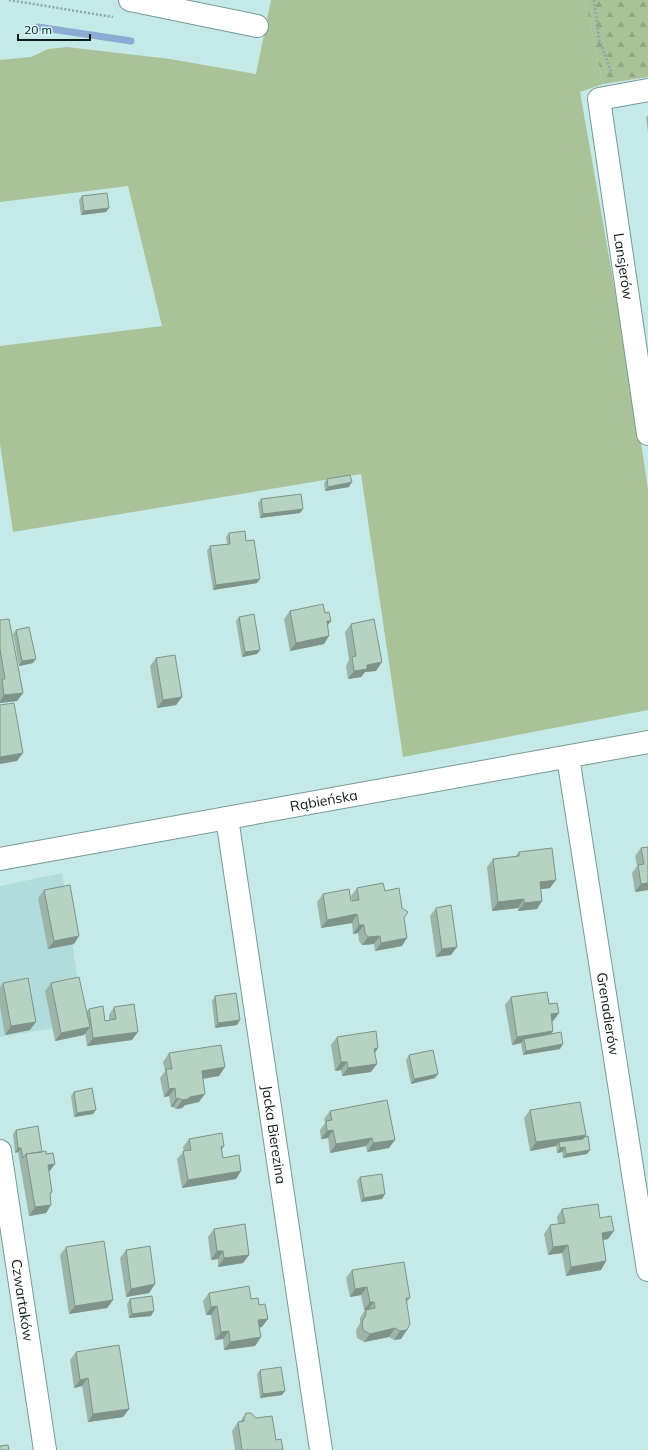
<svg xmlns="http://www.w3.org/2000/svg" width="648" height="1450" font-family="Mulish,sans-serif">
	<defs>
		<pattern id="forest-firs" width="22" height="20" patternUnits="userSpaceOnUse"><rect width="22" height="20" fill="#aac297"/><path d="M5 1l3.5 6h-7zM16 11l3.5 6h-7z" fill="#91a682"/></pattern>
	</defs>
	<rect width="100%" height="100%" fill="#c5e9e7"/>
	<!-- built -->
	<path fill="#b0dcdb" d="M62,873L84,1023L0,1037V886Z"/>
	<!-- grass -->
	<path fill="#aac297" d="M271,0H585L603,84L580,92L639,428L648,490V710L403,757L361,474L13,532L0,444V346L162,326L128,186L0,202V60L31,57L48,49L67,47L170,59L256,74Z"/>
	<!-- forest -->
	<path fill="url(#forest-firs)" d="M585,0H648V77L603,84Z"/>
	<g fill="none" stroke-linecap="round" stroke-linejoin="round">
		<!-- stream -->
		<path stroke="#8babd4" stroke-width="7" d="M38,27L131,41"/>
		<!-- minor casing -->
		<g stroke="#779998" stroke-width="24">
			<g id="minor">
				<path d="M130,0L257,26"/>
				<path id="s1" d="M648,90L599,99L648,434"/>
				<path id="s2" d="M568,757L648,1270"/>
				<path id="s3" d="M227,818L321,1450"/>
				<path id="s4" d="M0,859L648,742"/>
				<path id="s5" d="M0,1151L45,1450"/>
			</g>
		</g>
		<!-- path -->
		<path stroke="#8ba7a6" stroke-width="2.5" stroke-dasharray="2 2" stroke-linecap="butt" d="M9,0L113,17
			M594,0L599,39L612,74"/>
		<!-- minor -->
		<use href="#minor" stroke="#fff" stroke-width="22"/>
	</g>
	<!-- wall -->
	<path fill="#9cb5a8" d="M648,115V132L646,118Z
		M82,196L109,208L106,212L81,215L79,200Z
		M327,479L349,487L325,491L324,483Z
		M261,499L303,509L300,513L260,518L258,503Z
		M229,533L257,583L213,590L207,551L210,546L227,544L226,537Z
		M290,611L327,626L324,644L290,651L284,619Z
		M239,617L257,654L242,657L236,621Z
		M0,620L23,693L17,701L0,703Z
		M351,624L376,671L365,672L361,677L348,679L346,666L349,660L345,632Z
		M16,630L33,663L19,666L13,634Z
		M156,658L182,697L176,705L157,708L150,666Z
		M648,847V890L635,892L632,873L637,866L635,856L641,848Z
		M519,852L550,888L541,889L537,909L518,911V908L492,911L487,867L493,859L515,857Z
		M357,888L385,891L404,918L402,946L375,951L374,944L362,945L359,941L358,933L353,934L352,923L321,928L317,902L323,894L352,901L351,896Z
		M44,890L74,944L48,949L38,898Z
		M436,908L451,955L436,957L430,916Z
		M3,983L30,1030L5,1035L0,1006V987Z
		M51,983L86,1012L89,1009L105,1021L109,1020V1015L114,1007L132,1040L87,1046L85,1033L84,1035L55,1041L45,991Z
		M215,996L237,1025L215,1028L212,1001Z
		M511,997L549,1004L559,1013L553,1021H552L553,1031L551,1034L560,1049L523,1055L521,1043L512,1045L505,1005Z
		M337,1037L371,1072L342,1076L341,1070L335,1071L331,1045Z
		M169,1053L219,1076L203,1078L199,1102L185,1105L182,1108L176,1109L173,1107H171L169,1096L164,1097L160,1078L165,1071L163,1062Z
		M409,1055L435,1078L411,1084L406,1060Z
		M74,1092L93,1114L74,1117L71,1096Z
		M530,1110L586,1135L584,1137L590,1150L587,1154L563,1158L562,1152L557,1153L556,1146L530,1151L524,1118Z
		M330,1111L389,1148L367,1152L366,1146L330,1153L328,1138L321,1139L320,1130L325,1123L324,1119Z
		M16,1130L42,1152L49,1172L50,1195L46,1213L29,1216L18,1152L15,1153L13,1134Z
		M189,1139L224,1146L222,1150L223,1158L241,1171L236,1179L182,1188L177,1159L184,1151L183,1147Z
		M360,1177L385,1194L382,1199L361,1202L357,1181Z
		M562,1209L600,1218L608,1239L603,1240L606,1261L601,1270L566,1276L562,1253L548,1255L544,1234L550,1225L558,1224L557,1217Z
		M214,1229L249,1255L243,1263L218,1267V1259L211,1260L208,1237Z
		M66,1247L113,1300L107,1308L69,1314L60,1255Z
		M126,1250L155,1284L149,1293L126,1297L120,1258Z
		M352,1270L410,1298L407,1302L401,1339L394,1340L389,1337L364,1342L357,1338L356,1330L360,1323V1318L365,1310H364L361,1295L350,1297L346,1278Z
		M209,1293L251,1299L262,1327L259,1328L261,1337L255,1346L224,1350L223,1339L215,1340L211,1315H206L203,1301Z
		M130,1299L151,1316L129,1318L127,1304Z
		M76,1352L129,1409L123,1417L88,1422L82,1386L74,1388L70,1360Z
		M260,1370L282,1395L260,1398L257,1374Z
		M246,1413L276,1440L283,1450H235L232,1431L238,1422H240Z"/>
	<!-- shaded-wall -->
	<path fill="#7f9388" d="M109,208L106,212L81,215L84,211Z
		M352,482L349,487L325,491L328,487Z
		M303,509L300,513L260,518L263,514Z
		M260,579L257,583L213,590L216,585Z
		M327,621H331L325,629Z
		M329,636L324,644L290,651L296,643Z
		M260,650L257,654L242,657L245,652Z
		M36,659L33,663L19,666L22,661Z
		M382,662L376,671L365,672L361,677L348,679L354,671L367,665Z
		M23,693L17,701L0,703V701L4,695Z
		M182,697L176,705L157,708L163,700Z
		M23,753L17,761L0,764V757Z
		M556,880L550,888L534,890L540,882Z
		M648,883V890L635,892L641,884Z
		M524,899L518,908L492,911L498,902Z
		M542,901L537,909L518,911L524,903Z
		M357,914L352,923L321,928L327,920Z
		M359,925H364L358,933L353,934Z
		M79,936L74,944L48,949L54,941Z
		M380,936L374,944L362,945L368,937Z
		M407,938L402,946L375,951L381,943Z
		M457,947L451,955L436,957L442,949Z
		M559,1013L553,1021L545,1023L551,1014Z
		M240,1020L237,1025L215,1028L218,1023Z
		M36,1022L30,1030L5,1035L11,1026Z
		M90,1027L84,1035L55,1041L61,1033Z
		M553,1031L548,1039H524L521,1043L512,1045L517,1037Z
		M138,1032L132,1040L87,1046L93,1038Z
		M563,1044L560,1049L523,1055L526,1051Z
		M378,1048L373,1056L374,1049Z
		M341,1062H347L341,1070L335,1071Z
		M377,1064L371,1072L342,1076L348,1068Z
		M225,1067L219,1076L196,1080L202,1071Z
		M438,1074L435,1078L411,1084L414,1079Z
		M175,1088L169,1096L164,1097L169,1089Z
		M205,1094L199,1102L185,1105L182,1108L176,1109L182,1100L190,1097Z
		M179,1098L173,1107H171L176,1099Z
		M96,1110L93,1114L74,1117L77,1113Z
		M333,1130L328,1138L321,1139L327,1131Z
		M586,1135L580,1143L559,1142L556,1146L530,1151L536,1142Z
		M372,1138L366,1146L330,1153L336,1144Z
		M395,1140L389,1148L367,1152L373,1143Z
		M565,1147L562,1152L557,1153L560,1148Z
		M18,1148H21L18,1152L15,1153Z
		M590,1150L587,1154L563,1158L566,1154Z
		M55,1164L49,1172L48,1165Z
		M241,1171L236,1179L182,1188L188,1180Z
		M385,1194L382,1199L361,1202L364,1198Z
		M51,1205L46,1213L29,1216L35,1207Z
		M614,1231L608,1239L596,1241L602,1233Z
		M568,1245L562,1253L548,1255L553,1247Z
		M217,1251H223L218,1259L211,1260Z
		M249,1255L243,1263L218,1267L224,1258Z
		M606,1261L601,1270L566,1276L571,1267Z
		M155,1284L149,1293L126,1297L131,1289Z
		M367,1287L361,1295L350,1297L355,1289Z
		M113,1300L107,1308L69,1314L75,1306Z
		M370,1302H374L368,1310H364Z
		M217,1306L211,1315H206L211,1307Z
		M154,1311L151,1316L129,1318L132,1314Z
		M268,1319L262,1327L252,1329L258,1320Z
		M395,1328L389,1337L364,1342L370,1334Z
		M407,1330L401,1339L394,1340L400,1331Z
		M229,1331L223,1339L215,1340L221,1332Z
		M261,1337L255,1346L224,1350L230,1342Z
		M88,1378L82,1386L74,1388L80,1380Z
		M285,1391L282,1395L260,1398L263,1394Z
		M129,1409L123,1417L88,1422L93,1414Z"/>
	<!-- building -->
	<path fill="#b5d2c3" stroke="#7f9388" d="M107,193L109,208L84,211L82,196Z
		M350,475L352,482L328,487L327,479Z
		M301,494L303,509L263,514L261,499Z
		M245,531L246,541L254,540L260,579L216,585L210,546L230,544L229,533Z
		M323,604L325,613L329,612L331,621H327L329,636L296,643L290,611Z
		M254,614L260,650L245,652L239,617Z
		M9,619L23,693L4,695L2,679H5L0,649V620Z
		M374,619L382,662L367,665V669L354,671L352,657L356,656L351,624Z
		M29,627L36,659L22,661L16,630Z
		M175,655L182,697L163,700L156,658Z
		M14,703L23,753L0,757V705Z
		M648,847V883L641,884L638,865L644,864L641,848Z
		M552,848L556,880L540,882L542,901L524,903V899L498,902L493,859L519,856V852Z
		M383,883L385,891L399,888L402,908L408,912L404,918L407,938L381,943L380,936L368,937L365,933L364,925H359L357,914L327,920L323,894L349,889L351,901L359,900L357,888Z
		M70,885L79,936L54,941L44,890Z
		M451,905L457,947L442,949L436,908Z
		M79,977L90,1027L61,1033L51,983Z
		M28,978L36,1022L11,1026L3,983Z
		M547,992L549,1004L557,1003L559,1013L551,1014L553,1031L517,1037L511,997Z
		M236,993L240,1020L218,1023L215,996Z
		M134,1004L138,1032L93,1038L89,1009L103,1006L105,1021L116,1019L114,1007Z
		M376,1031L378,1048L374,1049L377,1064L348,1068L347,1062H341L337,1037Z
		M561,1032L563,1044L526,1051L524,1039Z
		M221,1045L225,1067L202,1071L205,1094L190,1097L188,1099L182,1100L179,1098L176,1099L175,1088L169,1089L166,1069H172L169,1053Z
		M433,1050L438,1074L414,1079L409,1055Z
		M92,1088L96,1110L77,1113L74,1092Z
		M387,1100L395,1140L373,1143L372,1138L336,1144L333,1130L327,1131L326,1121L332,1120L330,1111Z
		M580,1102L586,1135L536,1142L530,1110Z
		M38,1126L42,1152L26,1154L23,1158L21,1148H18L16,1130Z
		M222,1133L224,1146L221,1147L223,1158L239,1155L241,1171L188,1180L183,1151L191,1150L189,1139Z
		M588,1136L590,1150L566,1154L565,1147L560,1148L559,1142L583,1139L584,1137Z
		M46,1151V1154L53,1153L55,1164L48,1165L52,1192L50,1193L51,1205L35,1207L26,1154Z
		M382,1174L385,1194L364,1198L360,1177Z
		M598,1204L600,1218L611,1216L614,1231L602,1233L606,1261L571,1267L568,1245L553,1247L550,1225L565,1223L562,1209Z
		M245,1224L249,1255L224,1258L223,1251H217L214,1229Z
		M104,1241L113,1300L75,1306L66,1247Z
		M150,1246L155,1284L131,1289L126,1250Z
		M404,1262L410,1298H406L410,1324L407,1330L400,1331L395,1328L370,1334L363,1330L362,1322L366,1315V1310L375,1308L374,1302H370L367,1287L355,1289L352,1270Z
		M249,1286L251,1299L258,1298L259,1305L265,1304L268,1319L258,1320L261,1337L230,1342L229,1331L221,1332L217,1306L211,1307L209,1293Z
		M152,1296L154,1311L132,1314L130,1299Z
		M119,1345L129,1409L93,1414L88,1378L80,1380L76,1352Z
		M281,1367L285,1391L263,1394L260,1370Z
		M246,1413H251L256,1418L272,1416L276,1440L281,1439L283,1450H242L238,1422L244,1421V1418Z
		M8,1445L9,1450H0V1446Z"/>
	<g text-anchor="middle" stroke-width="3" stroke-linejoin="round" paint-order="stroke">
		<!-- street labels -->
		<g font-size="14" fill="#0e1b1a" stroke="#d2f6f5">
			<text dy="5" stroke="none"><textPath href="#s1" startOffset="219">Lansjerów</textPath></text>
			<text dy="5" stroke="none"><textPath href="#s4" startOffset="329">Rąbieńska</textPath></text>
			<text dy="5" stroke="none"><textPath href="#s2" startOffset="260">Grenadierów</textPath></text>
			<text dy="5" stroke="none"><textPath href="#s3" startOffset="320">Jacka Bierezina</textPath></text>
			<text dy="5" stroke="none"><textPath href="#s5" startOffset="151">Czwartaków</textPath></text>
		</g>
	</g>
	<!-- scale -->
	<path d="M18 34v6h72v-6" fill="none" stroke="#0e1b1a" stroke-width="2"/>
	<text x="24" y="34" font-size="12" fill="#0e1b1a" stroke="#d2f6f5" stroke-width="3" paint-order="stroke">20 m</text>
</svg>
